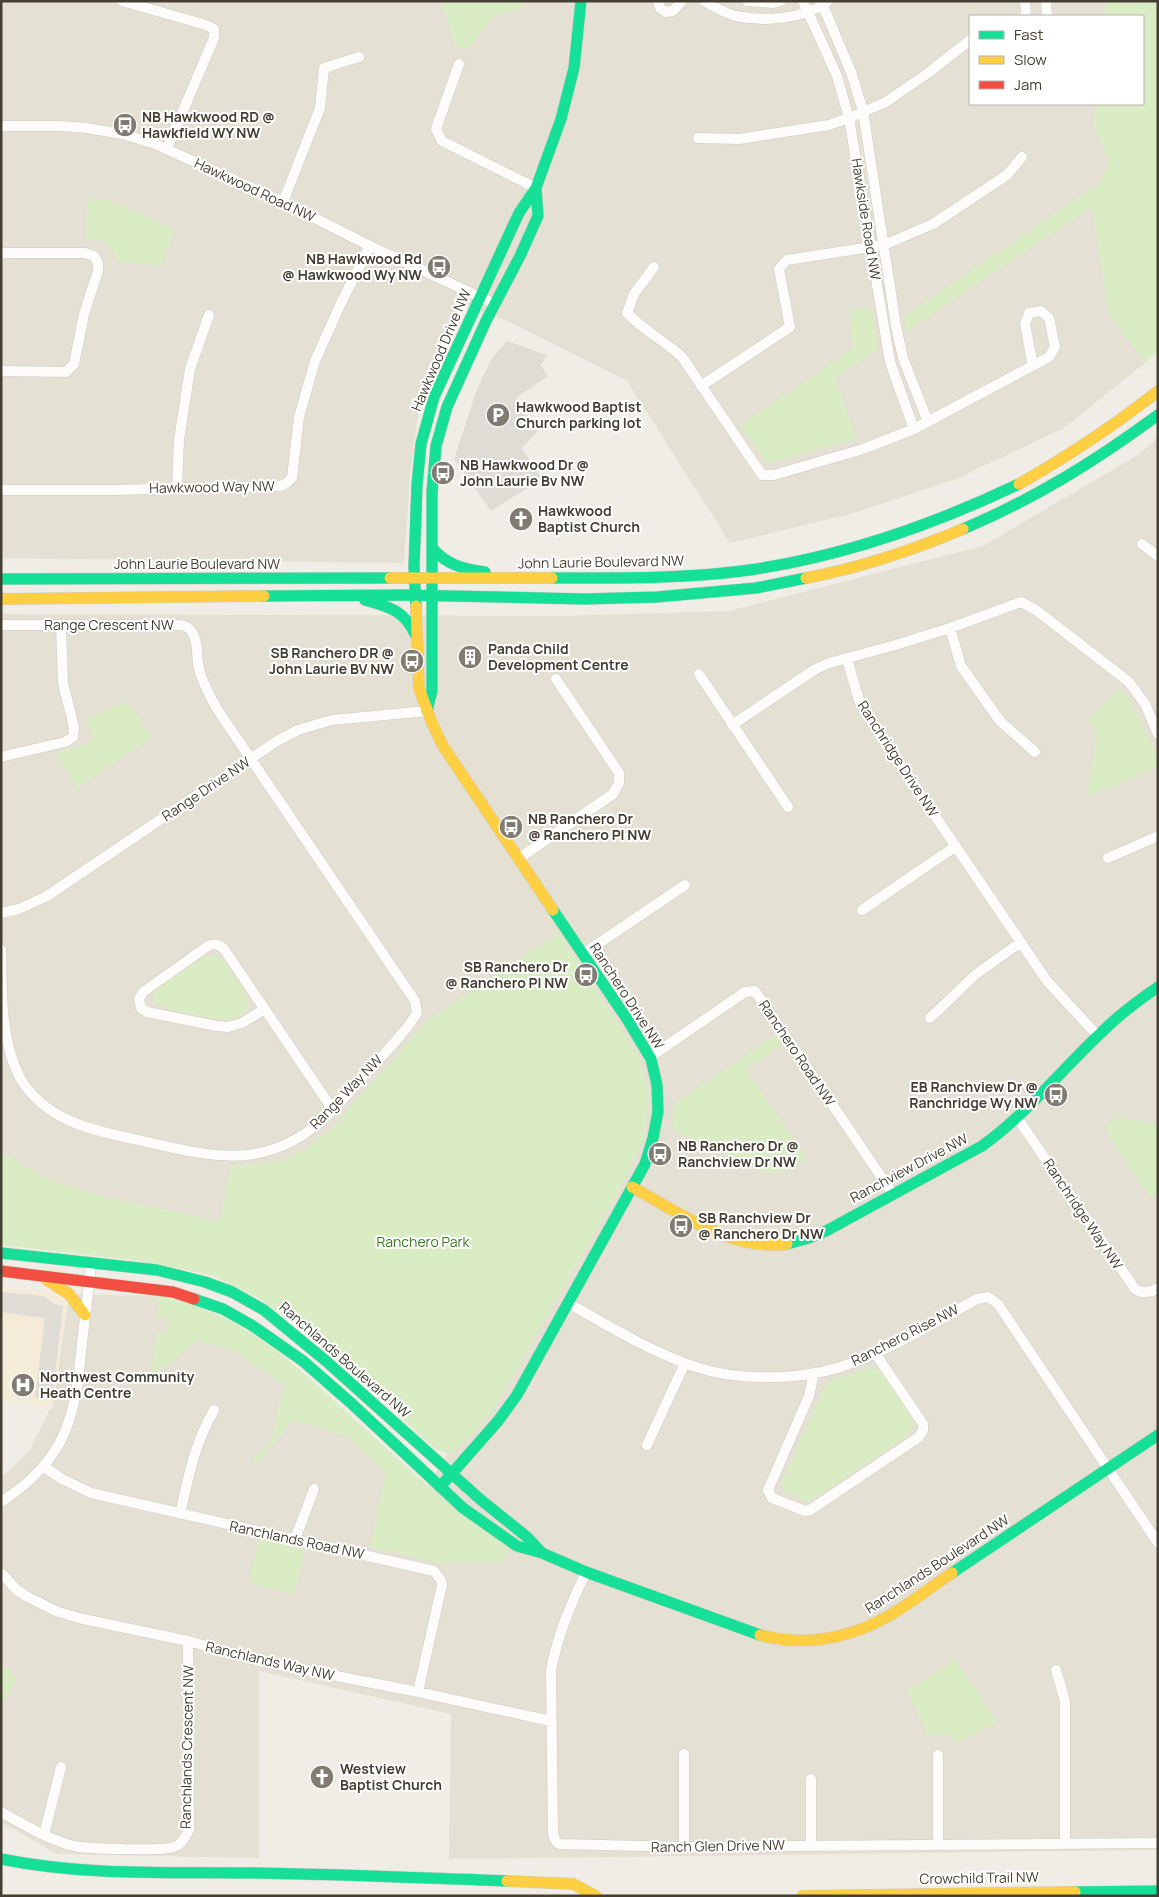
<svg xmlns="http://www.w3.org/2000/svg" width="1159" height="1897" font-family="Manrope,sans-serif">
	<rect width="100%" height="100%" fill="#f0ede6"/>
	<!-- residential -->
	<path fill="#e4e0d3" d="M1,1H1106L1105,16H970V104H1096L1093,124L1109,160L1100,183L905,316L1029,248L1092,207L1109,315L1146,362L1064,428L954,480L850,514L730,543L627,381L505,320L459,304L420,399L410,478L404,563L1,558Z
		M1158,437V1850L449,1859L451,1714L259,1671V1858L57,1854L1,1822V1476L10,1470L30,1450L50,1409L53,1407L69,1294L159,1296L169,1319L167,1332L157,1331L198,1340L235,1351L284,1385L271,1441L253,1462L258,1463L293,1420L347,1436L386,1473L371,1547L440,1563L455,1562L508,1548L476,1526L428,1485L448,1453L456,1450L559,934L520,960L329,1131L302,1151L273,1163L231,1166L220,1222L92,1194L46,1178L3,1154L1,1152V614L562,616L729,611L983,546L1141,453Z"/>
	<!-- commercial -->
	<path fill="#f4ebd8" d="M1,1287L69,1294L53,1407L1,1401Z"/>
	<!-- green -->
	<path fill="#d9ecc4" d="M441,1H522V10L497,13L468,49L455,46Z
		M1106,1H1158V351L1146,362L1109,315L1092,207L907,331L904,316L1100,183L1109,160L1093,124L1096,104H1143V16H1105Z
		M87,198L105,199L173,228L174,232L161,266L116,260C112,244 102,238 86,240Z
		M872,307L878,349L835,379L857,439L772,462L764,459L740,425L853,349L850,309Z
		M1121,688C1138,711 1147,735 1158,761V767L1087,797L1097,736L1088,720Z
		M127,701L152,738L77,788L56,752L87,745L93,738L92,732L84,720Z
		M559,933L639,1056L649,1095L645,1139L623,1184L490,1416L456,1450L448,1453L441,1452L434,1448L320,1345L284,1316L258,1298L211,1275L140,1261L1,1245V1152L46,1178L92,1194L220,1222L231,1166L273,1163L302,1151L329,1131L428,1020Z
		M216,955C227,961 249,995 248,1007C238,1032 183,1012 164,1008L155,1003L152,996L155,990L205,956Z
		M777,1034L783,1044L746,1069L808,1160L783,1171L764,1173L673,1130L675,1103Z
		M1115,1117L1158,1124V1197L1149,1196L1105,1130Z
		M159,1296C239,1312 285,1356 343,1409C397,1457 448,1508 509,1548L501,1563H440L370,1547L386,1473L347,1436L293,1420L258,1463L252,1462L271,1441L284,1386L235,1351L198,1340L150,1378L157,1331L167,1332L169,1319L157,1317Z
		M871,1368L879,1370L911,1414L914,1424L907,1436L814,1499L807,1501L785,1492L781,1483L824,1388L832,1380Z
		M260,1539L305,1550L294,1594L249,1583Z
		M955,1660L997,1722L957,1742C948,1733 941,1731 929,1737L907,1691Z
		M1,1666C8,1670 16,1673 15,1682L1,1707Z"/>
	<!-- parking -->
	<path fill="#dfdcd6" d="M507,341L547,355L541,365L548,376L516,398L538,431L522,448L542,479L491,511L454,459L477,389L492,358Z
		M1,1292L44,1296L54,1304L63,1306L52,1400L35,1398L45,1318L1,1312Z"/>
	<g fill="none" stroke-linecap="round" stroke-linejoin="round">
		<!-- street casing -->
		<g stroke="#cecbc4" stroke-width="11">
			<path id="street" d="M122,1L206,25L214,29V38L167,148
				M658,1L660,8L666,12L673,11L682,1
				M704,1C714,7 724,13 736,16C764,22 804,19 827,2
				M747,1L773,3L781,1
				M803,1L837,76L849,118L890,362L914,429
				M821,1L851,72L863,111L896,326L903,358L928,422
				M1025,1L1026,16
				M1046,1L1047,16
				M459,64L436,129L442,141L536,188
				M1,126H60L86,128L123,134L155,144L283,202L370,246L495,304
				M698,138L739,139L829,125L849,118L886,102L928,73L970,40
				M283,202L320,108L324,68L359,57
				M1,253H85L94,256L98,263V271L84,314L74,364L66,372L1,371
				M654,267L634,294L627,313C643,330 665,341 682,357L762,475H774L863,449L914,429L1049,357L1055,347L1049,318L1041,311L1029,313L1025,324L1033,366
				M701,386L790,327L779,269L787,260L884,245L933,224L1007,175L1022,157
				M177,487L179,440L190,369L209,315
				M1,490H114L278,486L284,485L292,478L299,417L315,361L341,303L370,246
				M1142,544L1158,556
				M1,625H177C185,625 190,627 193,634C199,644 196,658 199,669C203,684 210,696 217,709L415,1001L417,1013C405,1034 377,1061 361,1079C347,1094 334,1111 319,1123C257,1175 199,1153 129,1138C86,1129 44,1118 20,1078C0,1039 2,992 1,949
				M950,628L961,666L1000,721L1035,752
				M847,659L859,700L868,717L1047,981L1097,1035
				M699,674L788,807
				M732,725L814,670L829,663L892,646L950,628L1021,602L1036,610L1129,682L1145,704L1158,734
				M1,757L65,742L73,737L74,727L63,683L61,625
				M1108,858L1158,836
				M518,859L613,794L619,783V773L556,679
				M862,910L956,846
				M1,913L19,909L47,896L277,741L298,730L332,720L427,711
				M583,954L685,885
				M265,1009L242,1023L228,1027L217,1026L147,1012L141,1008L139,999L143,992L208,946C215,943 219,944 224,949L333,1110
				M930,1018L975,975L1021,942
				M650,1057L745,992L755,991L893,1194
				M1018,1119L1135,1289C1143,1294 1150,1293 1158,1288
				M568,1303C610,1327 651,1352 696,1367C740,1382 807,1380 849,1364C894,1348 936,1321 977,1299L988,1297L998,1304L1158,1543
				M814,1373L809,1396L768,1490L772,1498L805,1511L810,1510L919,1437L923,1430V1424L875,1353
				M647,1445L685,1363
				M43,1466L62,1479L91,1493L434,1571L441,1580L442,1585L418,1692
				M1,1502C68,1458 75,1417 82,1343C85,1316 89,1290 91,1263
				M180,1514C189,1475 194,1445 214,1410
				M295,1539L314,1489
				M586,1572C571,1604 557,1636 551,1671L553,1833L555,1840L559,1844L684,1847L1158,1843
				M1,1573L17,1590L26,1596L58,1612L83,1619L188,1641L260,1661L418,1692L551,1721
				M1056,1670L1065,1701V1844
				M684,1754V1847
				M811,1779V1845
				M1,1812C24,1825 49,1840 74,1846C88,1849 162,1851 174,1847C182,1844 185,1837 189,1830L188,1641
				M44,1835L61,1767
				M938,1845V1755"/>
		</g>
		<!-- fast casing -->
		<g stroke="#cfccbd" stroke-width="12">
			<path id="fast" d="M963,529C1036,498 1094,462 1158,415
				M432,548C447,565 463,569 485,572
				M552,578C615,578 679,579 742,571C839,558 931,526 1019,484
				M1,579L390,578
				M264,596L404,595L585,599L657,597L756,588L806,578
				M365,600C389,607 404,610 415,634
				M416,606L414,567L417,485L421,444L434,397L519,213L536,188L561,119L574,68L581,1
				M427,711L432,691V492L436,446L447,407L486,321L520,256L538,216L536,188
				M787,1244L809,1238L826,1231L982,1146C1028,1113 1063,1068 1104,1030C1120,1014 1139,1000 1158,987
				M1,1253L157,1270L205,1282L232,1292L264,1310L326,1361L481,1500L527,1537L542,1553
				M194,1299L223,1309L253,1326L303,1361L351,1403L463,1508L517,1546L542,1553L586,1572L760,1635
				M440,1487L498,1421L517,1395L645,1164L653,1138L658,1112L657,1085L651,1059L627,1019L553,910
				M952,1573L1158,1435
				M1,1859C85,1876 168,1872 253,1873C338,1874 422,1878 507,1881
				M1075,1892L1158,1891"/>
		</g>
		<!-- slow casing -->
		<g stroke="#cfccbd" stroke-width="12">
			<path id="slow" d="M1019,484C1068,456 1114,426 1158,391
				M390,578H552
				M806,578C860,568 913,550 963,529
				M1,599L264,596
				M416,606L419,688L432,723L443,746L553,910
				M632,1187C680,1213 730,1251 787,1244
				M47,1280L69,1294L85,1315
				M760,1635C800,1646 843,1640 879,1621C904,1609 929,1588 952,1573
				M507,1881L573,1884L596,1896
				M802,1896L1075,1892"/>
		</g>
		<!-- jam casing -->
		<g stroke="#cfccbd" stroke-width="12">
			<path id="jam" d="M1,1271L173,1292L194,1299"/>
		</g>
		<!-- street -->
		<use href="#street" stroke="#fdfcfb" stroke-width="10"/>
		<!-- fast -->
		<use href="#fast" stroke="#16e098" stroke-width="11"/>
		<!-- slow -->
		<use href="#slow" stroke="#ffcf43" stroke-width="11"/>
		<!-- jam -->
		<use href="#jam" stroke="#f24e42" stroke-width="11"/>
	</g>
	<!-- icons -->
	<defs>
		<g id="bus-disc" transform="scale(1.25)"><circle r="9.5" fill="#817c72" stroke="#fff"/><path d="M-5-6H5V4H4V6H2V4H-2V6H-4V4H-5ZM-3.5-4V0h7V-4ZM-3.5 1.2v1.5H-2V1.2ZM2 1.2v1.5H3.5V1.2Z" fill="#fff"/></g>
		<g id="parking-disc" transform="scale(1.25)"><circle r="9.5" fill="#817c72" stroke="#fff"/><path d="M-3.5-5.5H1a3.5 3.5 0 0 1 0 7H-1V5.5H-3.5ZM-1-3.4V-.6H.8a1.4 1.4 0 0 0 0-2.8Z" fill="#fff"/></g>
		<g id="church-disc" transform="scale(1.25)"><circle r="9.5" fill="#817c72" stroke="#fff"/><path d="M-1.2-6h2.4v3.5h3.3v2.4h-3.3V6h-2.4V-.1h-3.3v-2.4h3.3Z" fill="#fff"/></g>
		<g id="building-disc" transform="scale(1.25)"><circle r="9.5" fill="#817c72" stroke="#fff"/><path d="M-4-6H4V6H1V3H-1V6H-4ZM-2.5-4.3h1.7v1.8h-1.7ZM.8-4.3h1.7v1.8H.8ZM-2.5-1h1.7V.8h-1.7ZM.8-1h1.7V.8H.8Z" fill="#fff"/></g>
		<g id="hospital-disc" transform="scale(1.25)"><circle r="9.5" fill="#817c72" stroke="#fff"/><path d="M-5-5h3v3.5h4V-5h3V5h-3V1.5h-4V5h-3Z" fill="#fff"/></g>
	</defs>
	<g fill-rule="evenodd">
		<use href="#bus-disc" x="125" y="125"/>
		<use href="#bus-disc" x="439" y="267"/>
		<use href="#parking-disc" x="498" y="415"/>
		<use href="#bus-disc" x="443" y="473"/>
		<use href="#church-disc" x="521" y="519"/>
		<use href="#building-disc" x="470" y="657"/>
		<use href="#bus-disc" x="412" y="661"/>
		<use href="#bus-disc" x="511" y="827"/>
		<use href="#bus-disc" x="586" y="975"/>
		<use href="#bus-disc" x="1056" y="1095"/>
		<use href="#bus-disc" x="660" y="1154"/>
		<use href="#bus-disc" x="681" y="1226"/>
		<use href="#hospital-disc" x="23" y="1385"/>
		<use href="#church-disc" x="322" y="1777"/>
	</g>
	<g text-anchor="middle" stroke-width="4" stroke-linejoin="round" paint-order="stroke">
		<!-- poi labels -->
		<g font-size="14" font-weight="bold" fill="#453f33" stroke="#fff" text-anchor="start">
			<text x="142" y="122">NB Hawkwood RD @<tspan x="142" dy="16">Hawkfield WY NW</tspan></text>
			<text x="422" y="264" text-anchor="end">NB Hawkwood Rd<tspan x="422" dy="16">@ Hawkwood Wy NW</tspan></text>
			<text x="516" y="412">Hawkwood Baptist<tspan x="516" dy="16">Church parking lot</tspan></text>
			<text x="460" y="470">NB Hawkwood Dr @<tspan x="460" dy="16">John Laurie Bv NW</tspan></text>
			<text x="538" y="516">Hawkwood<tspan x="538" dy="16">Baptist Church</tspan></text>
			<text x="488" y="654">Panda Child<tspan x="488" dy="16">Development Centre</tspan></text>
			<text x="394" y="658" text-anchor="end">SB Ranchero DR @<tspan x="394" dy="16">John Laurie BV NW</tspan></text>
			<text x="528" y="824">NB Ranchero Dr<tspan x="528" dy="16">@ Ranchero Pl NW</tspan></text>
			<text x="568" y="972" text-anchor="end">SB Ranchero Dr<tspan x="568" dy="16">@ Ranchero Pl NW</tspan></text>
			<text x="1038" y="1092" text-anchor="end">EB Ranchview Dr @<tspan x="1038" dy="16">Ranchridge Wy NW</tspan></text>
			<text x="678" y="1151">NB Ranchero Dr @<tspan x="678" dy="16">Ranchview Dr NW</tspan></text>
			<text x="698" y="1223">SB Ranchview Dr<tspan x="698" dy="16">@ Ranchero Dr NW</tspan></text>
			<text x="40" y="1382">Northwest Community<tspan x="40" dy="16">Heath Centre</tspan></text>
			<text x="340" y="1774">Westview<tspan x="340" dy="16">Baptist Church</tspan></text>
		</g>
		<!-- street labels -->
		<g font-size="14" fill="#453f33" stroke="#fff">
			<text transform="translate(255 190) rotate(25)" y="5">Hawkwood Road NW</text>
			<text transform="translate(866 219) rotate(81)" y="5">Hawkside Road NW</text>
			<text transform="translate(441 350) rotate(-67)" y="5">Hawkwood Drive NW</text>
			<text transform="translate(212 487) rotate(-1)" y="5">Hawkwood Way NW</text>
			<text transform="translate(601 562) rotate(-1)" y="5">John Laurie Boulevard NW</text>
			<text x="197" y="569">John Laurie Boulevard NW</text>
			<text x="109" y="630">Range Crescent NW</text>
			<text transform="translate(898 759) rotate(57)" y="5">Ranchridge Drive NW</text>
			<text transform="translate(206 789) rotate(-34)" y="5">Range Drive NW</text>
			<text transform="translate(627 996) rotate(57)" y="5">Ranchero Drive NW</text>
			<text transform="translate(797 1053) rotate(56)" y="5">Ranchero Road NW</text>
			<text transform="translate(346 1092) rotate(-46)" y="5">Range Way NW</text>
			<text transform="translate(909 1168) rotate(-28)" y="5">Ranchview Drive NW</text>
			<text transform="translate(1083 1214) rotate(56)" y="5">Ranchridge Way NW</text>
			<text transform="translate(905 1335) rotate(-27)" y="5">Ranchero Rise NW</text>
			<text transform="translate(345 1360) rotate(41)" y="5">Ranchlands Boulevard NW</text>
			<text transform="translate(297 1540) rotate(12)" y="5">Ranchlands Road NW</text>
			<text transform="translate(937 1564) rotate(-33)" y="5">Ranchlands Boulevard NW</text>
			<text transform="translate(270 1661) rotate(13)" y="5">Ranchlands Way NW</text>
			<text transform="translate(187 1747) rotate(-89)" y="5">Ranchlands Crescent NW</text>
			<text transform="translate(718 1846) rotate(-1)" y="5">Ranch Glen Drive NW</text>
			<text transform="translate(979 1878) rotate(-1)" y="5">Crowchild Trail NW</text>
		</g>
		<!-- park labels -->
		<g font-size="14" fill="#3c7a22" stroke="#fff">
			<text x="423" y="1247">Ranchero Park</text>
		</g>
	</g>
	<!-- border -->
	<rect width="1159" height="1897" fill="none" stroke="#453f33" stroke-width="5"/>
	<!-- legend -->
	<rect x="969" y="15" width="175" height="90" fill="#ffffff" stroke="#b5b2ad"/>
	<rect x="979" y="31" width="25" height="8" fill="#16e098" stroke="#b5b2ad"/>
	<text x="1014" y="40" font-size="15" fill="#453f33">Fast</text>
	<rect x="979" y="56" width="25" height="8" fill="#ffcf43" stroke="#b5b2ad"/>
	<text x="1014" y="65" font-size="15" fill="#453f33">Slow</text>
	<rect x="979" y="81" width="25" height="8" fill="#f24e42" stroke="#b5b2ad"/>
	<text x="1014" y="90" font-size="15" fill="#453f33">Jam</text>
</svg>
